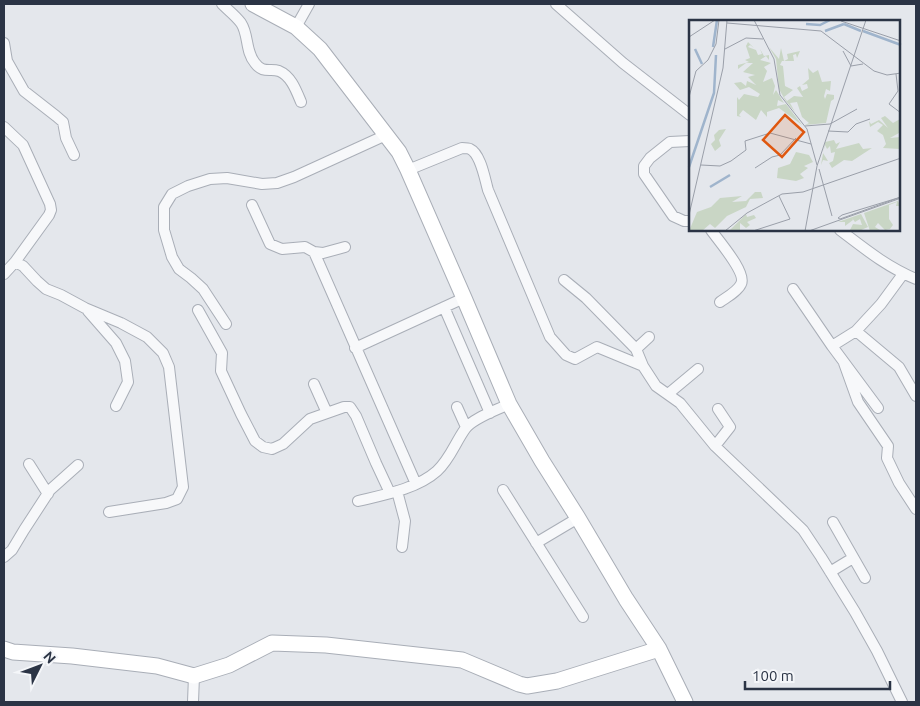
<svg xmlns="http://www.w3.org/2000/svg" width="920" height="706" font-family="Ubuntu,sans-serif">
	<rect width="100%" height="100%" fill="#e4e7ec"/>
	<g fill="none" stroke-linecap="round" stroke-linejoin="round">
		<!-- street casing -->
		<g stroke="#a9aeb7" stroke-width="12">
			<path id="street" d="M222,4C228,10 236,16 241,23C249,35 245,51 255,63C263,74 270,68 279,71C291,76 296,90 301,102
				M556,4L623,63L690,115
				M296,27L309,4
				M4,43L7,61L24,91L56,116L63,122L66,138L74,155
				M4,127L23,145L50,204L51,210L49,215L15,262
				M690,141L670,142L650,158L644,166V174L673,216L684,221H690
				M408,170L462,148C465,148 468,148 470,149C481,154 485,180 488,190L550,337L566,355L575,359L597,347L643,366
				M252,205L270,244L282,249L305,247L314,252L416,484
				M711,230C718,240 747,273 741,284C738,291 727,297 720,302
				M840,230C865,249 887,267 916,279
				M314,252L323,253L345,247
				M4,274L15,262L23,266L37,281L46,289L61,295L85,308L121,323L147,337L163,353L169,367L183,487L177,499L166,503L109,512
				M564,280L586,298L636,349L643,366L656,386L680,403L715,446L803,530L821,557L855,612L877,651L902,702
				M793,289L832,346L878,408
				M444,307L490,413
				M198,310L222,353L221,371L241,414L255,441L263,447L272,449L283,444L310,419L344,407H350L356,416L376,463L390,493
				M88,311L116,343L125,361L128,382L116,406
				M226,324L203,289L191,278L179,269L172,257L164,230V207L172,194L188,186L210,179L227,178L262,184L277,183L294,177L386,135
				M856,331L899,367L916,396
				M832,346L856,331L881,304L903,274
				M355,348L464,298
				M636,349L649,337
				M844,363L858,402L888,446L887,458L899,483L916,509
				M314,384L327,413
				M668,394L698,369
				M457,407L466,427
				M715,446L730,427L718,409
				M29,464L48,494
				M503,490L583,617
				M397,491L405,521L402,547
				M358,501C383,495 417,489 437,471C450,459 455,443 465,429C473,418 497,410 509,404
				M833,522L865,578
				M536,543L578,518
				M4,557L12,550L24,530L50,490L78,465
				M830,572L853,558
				M193,702L194,676"/>
		</g>
		<!-- secondary casing -->
		<g stroke="#a9aeb7" stroke-width="17">
			<path id="secondary" d="M253,4L296,27L320,49L399,152L408,170L464,298L509,404L542,461L578,518L626,599L659,649L685,702
				M4,649L13,652L72,656L157,666L194,676L229,665L272,643L326,645L462,660L519,684L527,686L557,681L659,649"/>
		</g>
		<!-- street -->
		<use href="#street" stroke="#f7f8fa" stroke-width="10"/>
		<!-- secondary -->
		<use href="#secondary" stroke="#fff" stroke-width="15"/>
	</g>
	<!-- overview -->
	<g transform="translate(689 20)">
		<rect width="211" height="211" fill="#e4e7ec"/>
		<path d="M59,22L65,28L61,25L59,27L67,30L69,35L73,34L71,29L75,36L80,35V40L77,36L71,40L82,43L75,47L78,51L74,62L83,58L86,66L84,75L87,70L95,83L89,80L88,86L97,84L113,105L90,88L78,92V97L72,90L67,100L54,90L50,95L52,97L48,96V77L50,80L55,74L69,77L71,74L60,67L51,70L45,63L52,62L57,66L58,61L67,65L59,57L66,55L54,52L64,43H57L49,49V45L60,42L56,40L61,38L57,26ZM80,27L90,39L92,28L95,41L99,39L98,34L111,31L108,38L107,34L104,35L105,41H93L91,45L94,46L96,66L104,70L95,77L98,81L105,76L114,77L108,68L111,66L113,71L119,68L118,64L113,65L120,59L119,48L124,53L129,50L133,62L142,61L141,71L137,69L135,76L136,79L138,74L145,75V79L142,81L137,103L116,105L120,103L113,97L108,82L101,83L106,92L96,80L90,69L87,39ZM196,96L204,103L211,99L210,113L201,118L211,117V129L194,128L197,124L194,115L188,111L194,105L189,102L181,107L180,101L182,104L190,100L199,108L192,98ZM37,109L30,120L32,126L26,131L22,124L26,120L25,115L30,110ZM145,120L147,124L151,122L147,129L170,123L174,129L183,128L163,141L155,140L143,148L140,143L144,141L146,132L142,133L141,126L138,129L136,125L134,133L139,141L134,140L132,145L136,122ZM107,132L120,135L124,142L115,146L119,148L111,154L115,158L107,161L88,158L89,148L101,144ZM66,172H72L74,178L61,179L57,187L38,196L26,208L21,204L13,211H0L8,192L22,187L31,178L53,176L43,182L57,181ZM209,181L211,186H207L208,182L200,185V199L204,205L201,209L196,210L189,203L186,207L191,210L181,211L175,193ZM57,194L58,197L65,195L67,198L58,202L61,205L57,208L51,203V211H40ZM172,194L179,207L170,211L161,210L164,204L173,205L171,199L166,202L163,198L164,200L156,206V202H149Z" fill="#c9d6c5"/>
		<path fill="none" stroke="#9fb4cc" stroke-width="2.5" d="M117,4L131,5L141,0M155,4L172,11M136,11L155,4M174,11L212,25M24,27L28,0M6,29L13,44M0,147L25,73L27,35M21,167L41,155"/>
		<path fill="none" stroke="#9a9fa9" stroke-width="1" d="M65,0L85,39L91,75L118,109L128,145M152,1L212,21M38,3L132,11L185,51L198,55L212,53M0,17L26,0M36,29L57,18L74,19M154,31L162,46L174,44M207,54L209,71L200,84L212,93M0,77L7,51L19,40L27,24L30,0M116,106L141,104L168,89M139,111L159,112L167,104L181,99M12,145L31,146L42,141L57,130L56,121L81,113L122,124M66,148L83,137L91,135L107,118M130,149L143,196M212,177L151,199L149,198L153,195ZM0,195L34,48L38,0M36,211L58,193L93,174L114,172L212,138M64,211L101,199L90,176M116,211L128,146L177,0M120,211L212,178"/>
		<path fill="#df570f" fill-opacity="0.15" stroke="#df570f" stroke-width="2.5" d="M96,95L115,112L93,137L74,120Z"/>
		<rect width="211" height="211" fill="none" stroke="#2b3445" stroke-width="2.5"/>
	</g>
	<!-- border -->
	<rect width="920" height="706" fill="none" stroke="#2b3445" stroke-width="10"/>
	<!-- north arrow -->
	<g transform="translate(40 666) rotate(48)" stroke="#f4f6f9" stroke-width="4" paint-order="stroke">
	<path d="M0-4L9 19L0 12L-9 19Z" fill="#2b3445"/>
	<text y="-8" font-size="14" font-weight="bold" text-anchor="middle" fill="#2b3445">N</text>
	</g>
	<!-- scale -->
	<path d="M745 681v8h145v-8" fill="none" stroke="#2b3445" stroke-width="2.5"/>
	<text x="752" y="681" font-size="15" fill="#2b3445" stroke="#f4f6f9" stroke-width="4" paint-order="stroke">100 m</text>
</svg>
